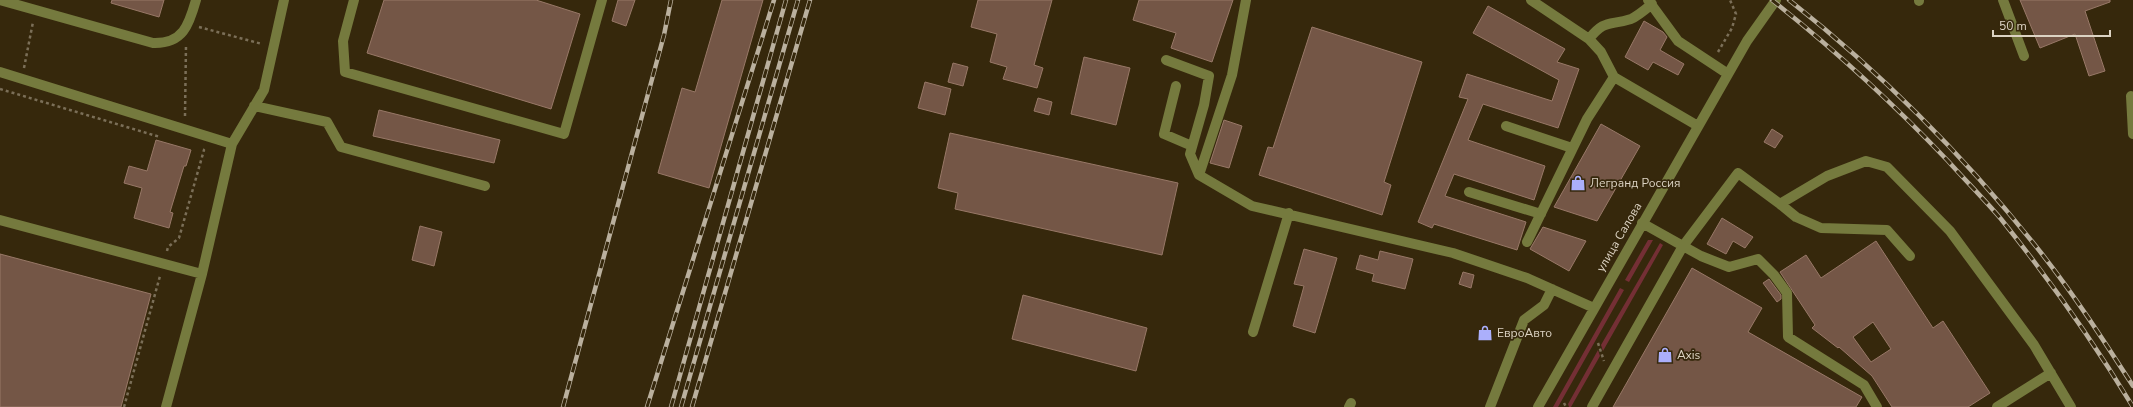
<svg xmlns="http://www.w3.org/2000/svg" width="2133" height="407" font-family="'Nunito Sans',sans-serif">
	<rect width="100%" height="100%" fill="#36280c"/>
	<!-- green -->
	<path fill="#742f35" d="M1648,240H1653L1629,282L1625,280Z
		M1660,243L1663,245L1603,351L1601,345Z
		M1620,288L1624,290L1558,407H1553Z
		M1598,350L1600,356L1571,407H1569L1568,404Z"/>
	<!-- building -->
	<path fill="#745646" stroke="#987867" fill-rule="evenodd" d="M112,0H164L159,17L111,3Z
		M384,0H536L580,14L551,109L367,53Z
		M618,0H635L626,26L612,21Z
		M722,0H763L709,188L658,173L682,88L695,92Z
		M978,0H1052L1034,65L1043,68L1037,88L1003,79L1007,67L990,62L997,34L971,27Z
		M1139,0H1233L1212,62L1171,48L1176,33L1133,20Z
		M2020,0H2110V2L2085,11L2105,71L2089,76L2075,34L2040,48Z
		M1488,6L1565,49L1557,62L1579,69L1558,128L1483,104L1468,140L1545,166L1534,200L1454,174L1445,196L1526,222L1517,250L1434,224L1432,228L1418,222L1468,99L1459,97L1467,74L1552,101L1559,80L1473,33Z
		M1644,21L1663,32L1667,37L1660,50L1684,64L1678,75L1653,62L1648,70L1625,57Z
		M1312,27L1422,62L1384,182L1391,185L1382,215L1259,175L1268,147L1273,148Z
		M1084,57L1130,68L1116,125L1071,114Z
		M953,63L968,67L963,86L948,82Z
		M925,82L951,89L945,115L918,108Z
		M1038,98L1052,102L1049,115L1034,111Z
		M379,110L500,140L494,163L373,136Z
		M1224,120L1242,126L1229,168L1210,163Z
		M1601,124L1640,146L1597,221L1554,207Z
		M1772,129L1783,136L1775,148L1764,142Z
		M950,133L1178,183L1162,255L955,209L958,193L938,188Z
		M156,140L191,150L186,166H184L170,212L173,213L169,228L134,218L142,188L124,183L129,166L147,171Z
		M1722,218L1753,237L1745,248L1733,241L1726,254L1707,244Z
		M420,226L442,232L434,266L412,260Z
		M1543,227L1586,241L1569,271L1530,249Z
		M1876,241L1933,328L1943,321L1990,393L1968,407H1892L1872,376L1839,347L1838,348L1812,328L1815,325L1780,272L1806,255L1821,278ZM1873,322L1891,349L1871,362L1853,337Z
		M1304,249L1337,258L1315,333L1293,326L1304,286L1294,284Z
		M1380,251L1413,259L1405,289L1372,281L1374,274L1356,269L1360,255L1378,260Z
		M0,254L151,294L121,407H0Z
		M1692,268L1762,308L1748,332L1862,397L1856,407H1613Z
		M1463,272L1474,275L1471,288L1459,284Z
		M1769,279L1781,295V299L1777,302L1763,283Z
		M1023,295L1147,328L1136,371L1012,339Z"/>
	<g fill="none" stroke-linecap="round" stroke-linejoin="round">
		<!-- path -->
		<path stroke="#7b6f58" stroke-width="2.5" stroke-dasharray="3 3" stroke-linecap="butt" d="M199,27L262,44
			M1718,52L1732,28L1736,14L1730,0
			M24,68L33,22
			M0,89L160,137
			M185,116L186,45
			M167,251L168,247L179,238L204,150L202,149
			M1598,343L1604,361
			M1564,403L1566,407
			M124,407L160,276"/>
		<!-- minor -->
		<path stroke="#757a3e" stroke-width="10" d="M0,0L153,43C183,44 189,25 196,0
			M354,0L343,41L345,72L564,134L602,0
			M1531,0L1589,39L1601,52L1614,77
			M1648,0L1678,41L1728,74
			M1919,0V1
			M2003,0L2024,56
			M1589,39C1605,19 1609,26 1631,19C1638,16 1646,9 1652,4
			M1166,60L1209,76L1204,105L1190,154L1199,175L1252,206L1453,253L1527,278L1594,308
			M0,72L232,144
			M1176,86L1164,134L1192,146
			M2131,96L2133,134
			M254,106L327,122L341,147L485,186
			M1506,126L1572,148
			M1199,175L1232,75L1246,0
			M1469,192L1541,214
			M1780,204L1796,217L1821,228L1887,230L1910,256
			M0,220L202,274
			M1642,223L1701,256L1729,267L1758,259L1774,275L1787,293L1788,337L1864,385L1877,407
			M1527,242L1587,119L1614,77L1698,126
			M1253,332L1289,213
			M166,407L202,274L232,144L264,90L284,0
			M1349,407L1351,403
			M1490,407L1524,320L1544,305L1552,289
			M1538,407L1747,41L1776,0
			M1592,407L1683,246L1738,173L1780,204L1827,176L1866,161L1887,167L1950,231L2034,345L2071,407
			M1997,407L2051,373"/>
		<!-- rail casing -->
		<g stroke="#bab09e" stroke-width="4.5">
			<path id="rail" d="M1772,0C1835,50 1893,103 1948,161C1965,180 1984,199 2001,219C2049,279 2093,341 2133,407
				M1789,0C1883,74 1968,160 2042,254C2075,296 2104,341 2133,386
				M563,407L664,35L671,0
				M647,407L774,0
				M671,407L786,0
				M681,407L798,0
				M692,407L810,0"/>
		</g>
		<!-- rail -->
		<use href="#rail" stroke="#36280c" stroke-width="3" stroke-dasharray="9" stroke-linecap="butt"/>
	</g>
	<!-- icons -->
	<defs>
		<g id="shop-bare" transform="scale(1.2)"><path d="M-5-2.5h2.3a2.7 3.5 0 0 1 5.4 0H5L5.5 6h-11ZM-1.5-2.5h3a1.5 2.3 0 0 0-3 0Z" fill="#abaffb" stroke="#36280c" stroke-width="2.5" paint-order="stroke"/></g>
	</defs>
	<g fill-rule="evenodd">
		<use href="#shop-bare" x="1578" y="183"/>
		<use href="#shop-bare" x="1485" y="333"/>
		<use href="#shop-bare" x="1665" y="355"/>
	</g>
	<g text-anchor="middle" stroke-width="3.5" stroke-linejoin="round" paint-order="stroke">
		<!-- poi labels -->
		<g font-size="12" fill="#dcd3c3" stroke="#36280c" text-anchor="start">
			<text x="1590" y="187">Легранд Россия</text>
			<text x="1497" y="337">ЕвроАвто</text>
			<text x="1677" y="359">Axis</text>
		</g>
		<!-- street labels -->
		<g font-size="12" fill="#dcd3c3" stroke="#36280c">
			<text transform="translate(1619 237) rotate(-60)" y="4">улица Салова</text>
		</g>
	</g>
	<!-- scale -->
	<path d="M1993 30v6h117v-6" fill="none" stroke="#dcd3c3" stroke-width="2"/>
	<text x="1999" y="30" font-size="12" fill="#dcd3c3" stroke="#36280c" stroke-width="3" paint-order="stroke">50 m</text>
</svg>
